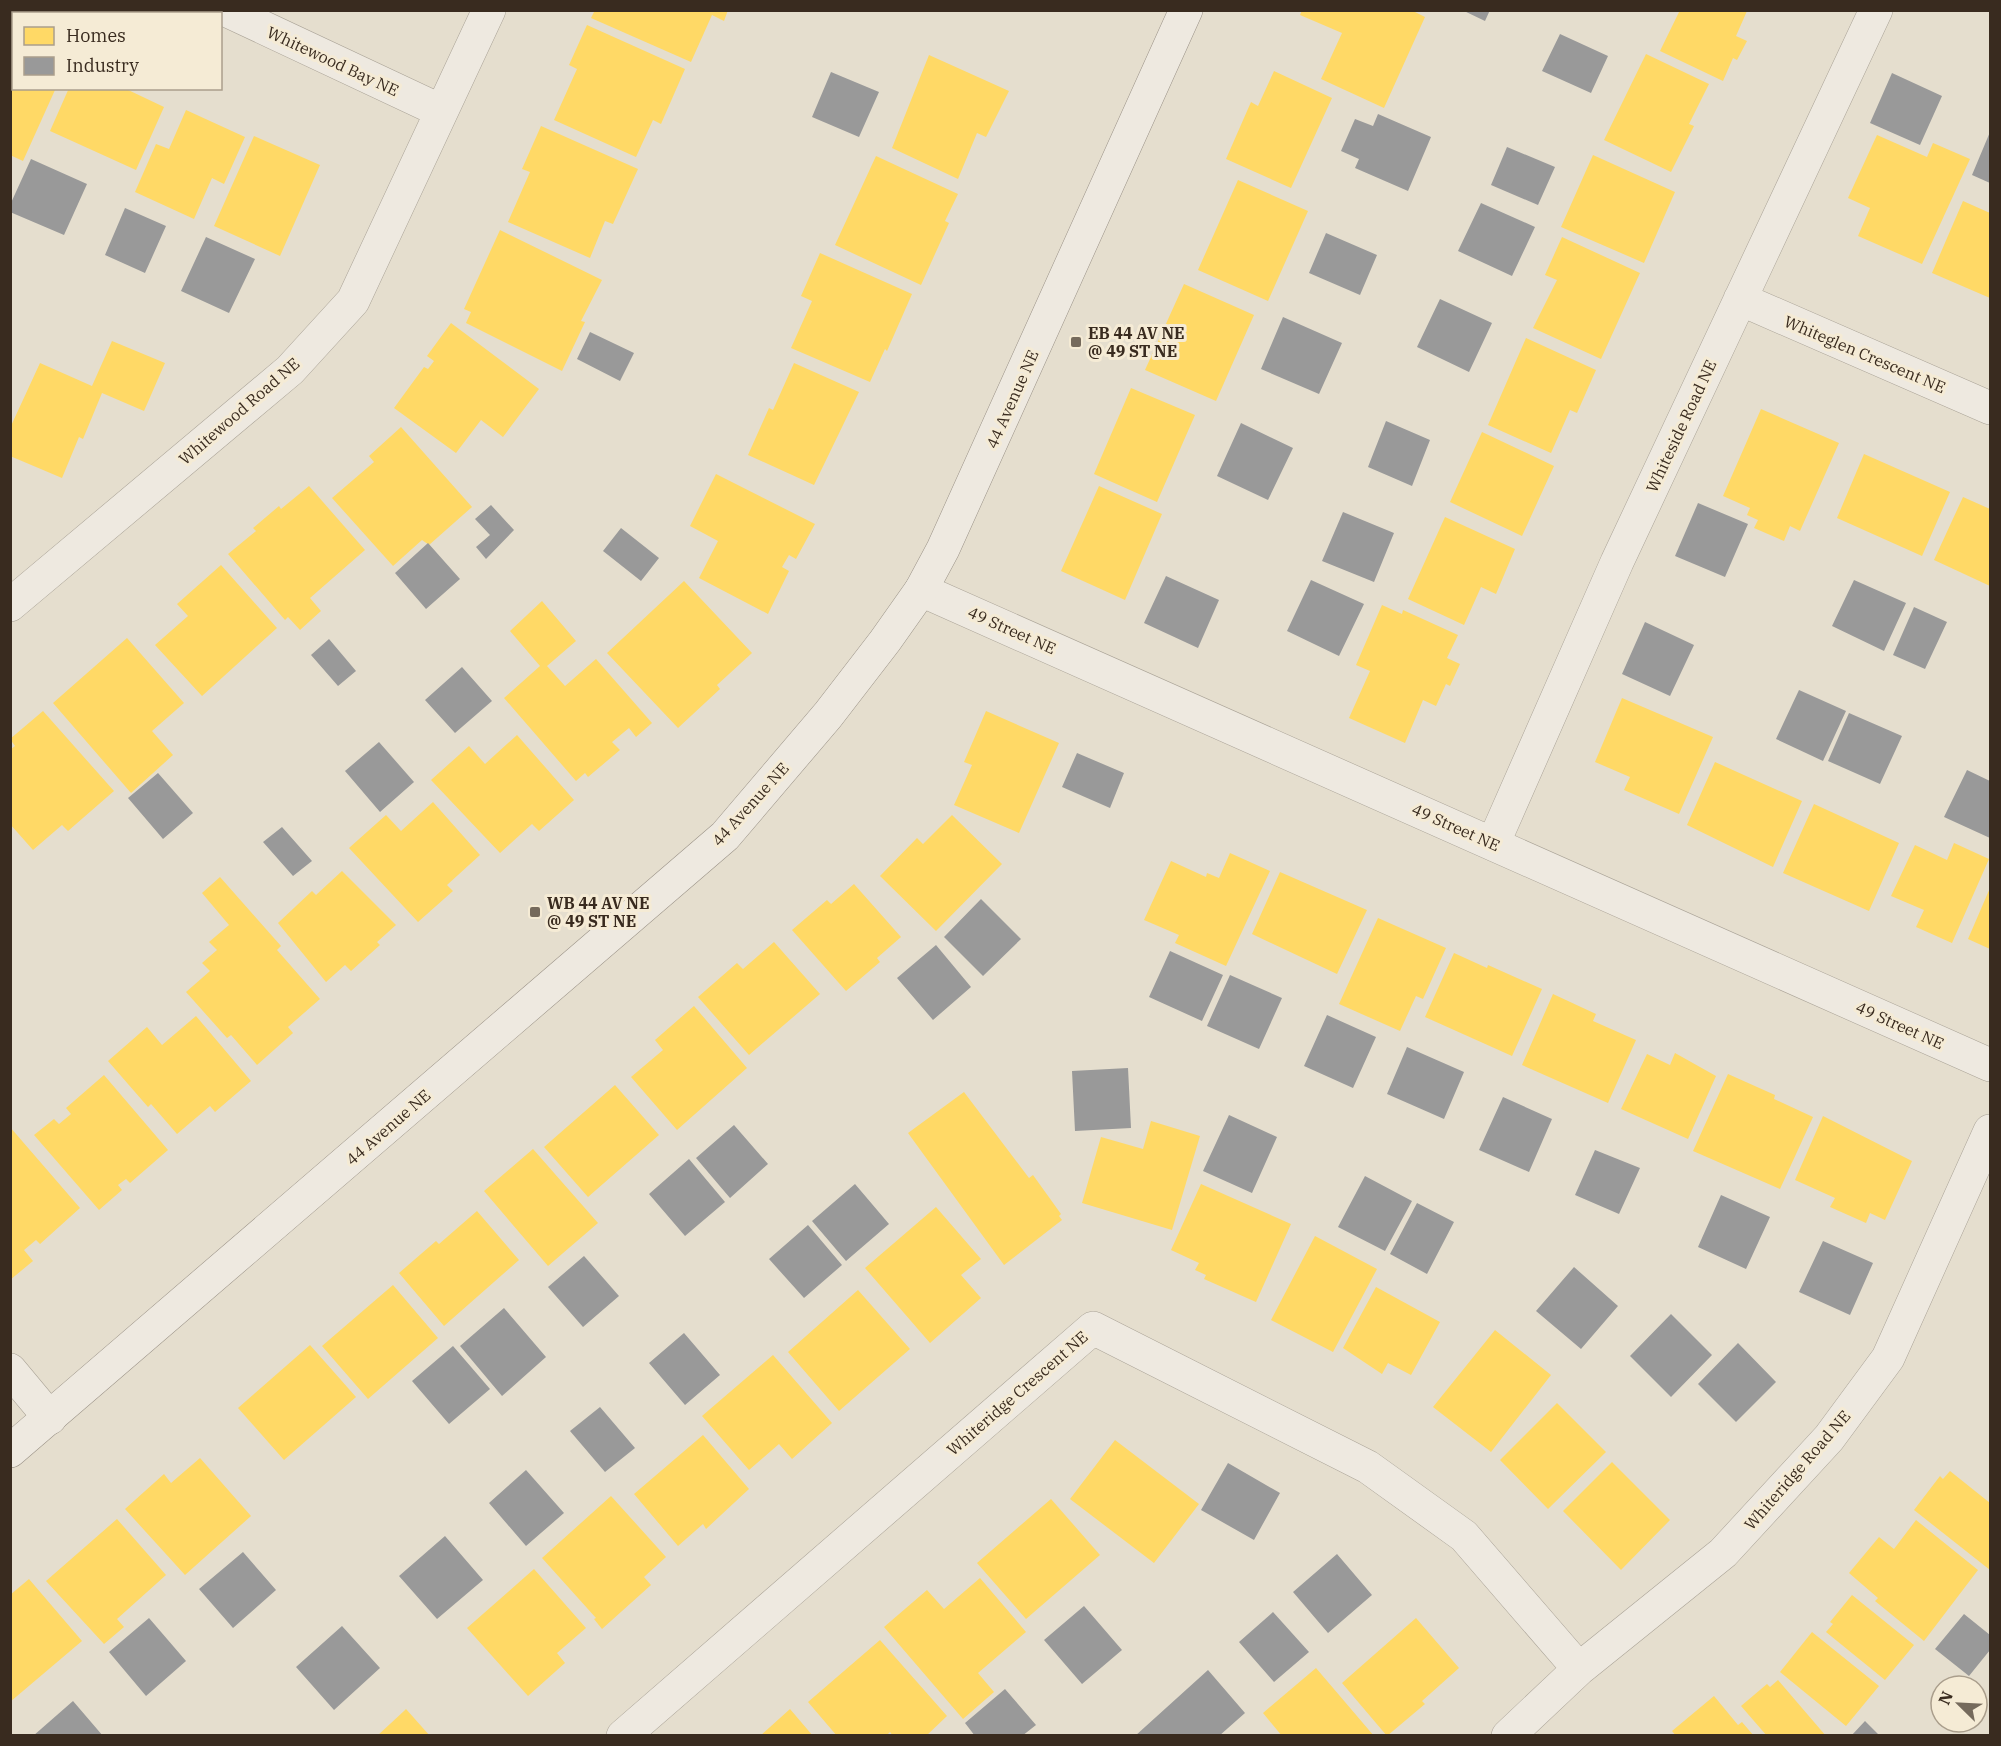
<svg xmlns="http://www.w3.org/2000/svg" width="2001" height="1746" font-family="'IBM Plex Serif',serif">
	<rect width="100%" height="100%" fill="#e5dece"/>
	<!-- homes -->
	<path fill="#ffd966" d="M595,10H728L724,21L712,15L691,62L591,18Z
		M1302,10H1411L1425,17L1384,108L1321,79L1342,33L1300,15Z
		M1680,10L1747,11L1736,36L1747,41L1737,60L1733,58L1723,81L1660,51Z
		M587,25L685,69L661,124L653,120L636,157L554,120L577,69L569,65Z
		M1646,54L1709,84L1689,124L1694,126L1671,172L1604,140Z
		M929,55L1009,91L986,137L977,133L958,179L892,148Z
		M10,70L14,71V88L55,90L23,161L10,155Z
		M1274,71L1332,98L1291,188L1226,159L1251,102L1258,106Z
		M69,88H124L164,107L136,170L50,131Z
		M186,110L245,137L224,184L212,178L194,219L135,192L156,144L169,149Z
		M541,126L638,169L613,224L605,221L590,258L508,222L530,172L522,169Z
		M1877,135L1927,157L1933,143L1970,159L1922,264L1858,236L1870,208L1848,198Z
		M254,136L320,165L280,256L214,226Z
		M1593,155L1675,192L1644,263L1561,227Z
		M876,156L958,194L945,221L949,223L921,285L835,245Z
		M1238,180L1308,211L1268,301L1198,270Z
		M1963,201L1990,213V298L1932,273Z
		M500,230L602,280L581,321L585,322L562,371L466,323L471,312L464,309Z
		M1562,237L1640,273L1601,359L1533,328L1557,280L1545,275Z
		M820,253L912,294L887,351L885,349L870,382L791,348L812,301L801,296Z
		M1184,284L1254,315L1216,401L1145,370Z
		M451,323L539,389L503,437L481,420L456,453L394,408L424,367L428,369L434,361L427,356Z
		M1526,338L1596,370L1577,413L1570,410L1551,453L1488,425Z
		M112,341L165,363L144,411L102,393L83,439L79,437L62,478L10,456V428L40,363L92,386Z
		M794,363L859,392L814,485L748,455L769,408L773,410Z
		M1131,388L1195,415L1157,502L1094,474Z
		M1761,409L1839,443L1800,531L1790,526L1784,541L1754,528L1758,520L1747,515L1750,508L1723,496Z
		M401,427L472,507L429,545L422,540L393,566L332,498L374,462L369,456Z
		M1482,432L1554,466L1522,536L1450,502Z
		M1864,454L1950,492L1922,556L1837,518Z
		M716,474L815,524L796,559L789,555L782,567L789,571L768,614L699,578L718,541L690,526Z
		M309,486L365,550L310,598L321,611L300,630L288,617L285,620L228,554L256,531L253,528L279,506L281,509Z
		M1099,486L1162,514L1125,600L1061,571Z
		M1963,497L1990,509V586L1934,560Z
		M1445,517L1515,549L1496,594L1481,587L1464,625L1408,599Z
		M221,565L277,628L202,696L155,645L188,616L177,604Z
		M684,581L752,653L717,685L720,689L678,728L607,653Z
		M542,601L576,641L547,666L565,686L596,659L652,723L636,737L629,728L612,742L620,750L588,777L585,773L576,781L504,698L540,666L510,631Z
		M1382,605L1402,614L1403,610L1458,635L1447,658L1460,664L1450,686L1446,684L1436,706L1423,700L1405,743L1349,718L1370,671L1356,665Z
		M127,638L184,703L152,731L173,755L131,793L53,703Z
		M1622,698L1713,737L1679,814L1624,790L1630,777L1595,762Z
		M43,711L114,791L68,831L62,825L33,850L10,824V750L15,746L10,739Z
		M986,711L1059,743L1019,833L954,805L972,765L964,762Z
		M517,735L574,800L539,831L532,824L500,853L431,780L469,746L485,764Z
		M1715,762L1802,801L1773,867L1687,825Z
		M433,802L480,855L447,885L453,891L418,922L349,848L386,815L401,831Z
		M1814,804L1899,843L1869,911L1783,873Z
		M952,815L1002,864L936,931L880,876L917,838L923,844Z
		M1954,843L1989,859L1952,943L1916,927L1924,910L1891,896L1915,845L1947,860Z
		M1230,853L1270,871L1226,966L1175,943L1179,935L1144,920L1171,861L1206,877L1207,873L1219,878Z
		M342,871L396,925L377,942L380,945L351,971L345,965L326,982L278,923L312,891L316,895Z
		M1280,872L1367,910L1337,974L1252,934Z
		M220,877L281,946L277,950L320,999L288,1027L293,1033L257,1065L231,1035L227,1038L186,992L210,971L202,963L217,950L209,942L229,925L202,893Z
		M854,884L901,937L877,958L880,962L846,991L792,930L827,900L831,904Z
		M1990,888V949L1968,939Z
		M1378,918L1446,948L1423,999L1416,996L1400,1031L1339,1004Z
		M774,942L820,994L749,1055L698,997L737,963L743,969Z
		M1454,953L1487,968L1488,965L1542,989L1512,1056L1425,1017Z
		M1553,994L1596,1014L1593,1021L1636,1040L1608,1103L1522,1065Z
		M694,1006L747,1068L677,1130L631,1077L663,1050L655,1040Z
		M196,1016L251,1081L215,1112L210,1106L177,1134L151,1104L148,1107L108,1061L147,1027L162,1045Z
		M1675,1053L1716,1076L1688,1139L1621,1109L1647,1054L1670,1065Z
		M1728,1074L1775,1095L1774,1099L1813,1117L1780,1189L1693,1151Z
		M104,1075L168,1150L130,1183L126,1179L118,1185L122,1190L99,1210L34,1135L54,1119L59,1124L71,1114L66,1108Z
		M615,1085L659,1135L588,1197L544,1147Z
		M964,1092L1029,1178L1033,1175L1061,1214L1059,1216L1062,1220L1004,1265L908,1133Z
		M1823,1116L1912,1161L1885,1220L1870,1213L1866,1223L1830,1207L1835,1198L1795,1180Z
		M1151,1121L1200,1136L1172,1230L1082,1203L1101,1137L1143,1149Z
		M10,1127L80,1208L40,1244L36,1240L24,1250L33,1261L10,1280Z
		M533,1149L598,1223L548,1266L484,1191Z
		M1201,1184L1291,1224L1256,1302L1204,1279L1206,1275L1195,1270L1199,1263L1171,1250Z
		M936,1207L981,1259L961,1275L981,1298L930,1343L865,1268Z
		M477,1211L519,1260L444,1326L399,1273L436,1241L439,1244Z
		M1315,1236L1377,1269L1333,1352L1271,1320Z
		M393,1285L438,1338L368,1399L322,1346Z
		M1376,1287L1440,1322L1411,1375L1388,1363L1382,1374L1343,1348Z
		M858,1290L910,1349L839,1411L788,1352Z
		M1495,1330L1551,1375L1491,1452L1433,1407Z
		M310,1345L356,1397L284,1460L238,1408Z
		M773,1355L832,1423L792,1459L779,1444L749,1470L702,1416Z
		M1557,1403L1606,1452L1548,1509L1500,1460Z
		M703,1435L749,1489L706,1529L703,1524L678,1546L634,1494Z
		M1115,1440L1199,1504L1154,1563L1070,1499Z
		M200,1458L251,1516L185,1575L125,1509L164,1474L171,1483Z
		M1612,1462L1670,1520L1621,1570L1563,1511Z
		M1950,1471L1990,1503V1570L1914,1510L1940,1476L1943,1479Z
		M611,1496L666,1557L644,1577L651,1585L602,1629L594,1619L596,1618L542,1558Z
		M1051,1499L1100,1555L1026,1619L977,1563Z
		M117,1519L166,1575L117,1619L124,1627L104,1644L46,1581Z
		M1916,1520L1978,1570L1924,1641L1875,1601L1878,1598L1849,1573L1879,1537L1894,1549Z
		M534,1569L586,1628L557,1653L565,1663L528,1696L467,1628Z
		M980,1578L1026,1632L978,1673L994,1692L963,1719L884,1627L927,1590L944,1609Z
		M29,1579L82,1641L10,1702V1595Z
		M1852,1595L1914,1645L1885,1680L1826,1632L1833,1624L1830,1622Z
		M1416,1618L1459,1668L1422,1701L1425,1704L1387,1736L1342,1683Z
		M1812,1632L1879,1686L1846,1726L1780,1672Z
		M880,1640L947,1716L926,1736H893L890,1732L886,1736H837L808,1702Z
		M1316,1668L1374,1736H1282L1263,1713Z
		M1778,1680L1826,1736H1767L1741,1706L1767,1684L1770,1687Z
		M1714,1696L1738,1725L1742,1722L1754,1736H1676L1672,1731Z
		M406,1709L430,1736H377L404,1711Z
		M790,1709L813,1736H760Z"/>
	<!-- industry -->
	<path fill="#999" d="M1462,10H1490L1485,21Z
		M1560,34L1608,56L1591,93L1542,71Z
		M831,72L879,92L859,137L812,117Z
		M1892,73L1942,96L1920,145L1870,123Z
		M1378,114L1431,137L1408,191L1355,168L1359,159L1341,151L1355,119L1373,126Z
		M1990,132V183L1972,175Z
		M1507,147L1555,167L1538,205L1491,185Z
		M31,159L87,184L64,235L10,212V205Z
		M1481,203L1535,227L1512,276L1458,251Z
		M125,208L166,226L145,273L105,255Z
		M1326,233L1377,255L1360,295L1309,273Z
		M206,237L255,259L229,313L181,291Z
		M1440,299L1492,323L1469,372L1417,347Z
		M1283,317L1342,343L1319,394L1261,369Z
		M590,332L634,353L620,381L577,359Z
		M1386,421L1430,440L1412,486L1368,467Z
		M1241,423L1293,448L1268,500L1217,476Z
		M1698,503L1748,524L1725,577L1675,556Z
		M491,505L514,530L486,559L476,547L490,535L475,519Z
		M1343,512L1394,533L1374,582L1322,561Z
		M621,528L659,558L641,581L603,551Z
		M428,543L460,579L426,609L395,573Z
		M1166,576L1219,600L1198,648L1144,623Z
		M1311,580L1364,604L1339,656L1287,631Z
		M1854,580L1906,603L1884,651L1832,626Z
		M1914,607L1947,622L1925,669L1893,655Z
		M1645,622L1694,645L1670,696L1622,674Z
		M329,639L356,671L338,686L311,655Z
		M462,667L492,701L455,733L425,700Z
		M1799,690L1846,711L1823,761L1776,739Z
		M1849,713L1902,736L1880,784L1828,761Z
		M379,742L414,782L380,812L345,771Z
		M1077,753L1124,773L1110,808L1062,787Z
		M1967,770L1990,781V838L1944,817Z
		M158,773L193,813L163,839L128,798Z
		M282,827L312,861L293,876L263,842Z
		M981,899L1021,939L983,976L944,937Z
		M936,945L971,987L933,1020L897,978Z
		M1170,951L1223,975L1202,1021L1149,997Z
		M1230,975L1282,998L1259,1049L1207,1026Z
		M1327,1015L1376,1037L1353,1088L1304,1066Z
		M1407,1047L1464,1072L1444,1119L1387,1094Z
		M1128,1068L1131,1128L1075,1131L1072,1071Z
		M1503,1097L1552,1119L1529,1172L1479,1150Z
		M1229,1115L1277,1137L1252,1193L1203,1171Z
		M734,1125L768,1164L730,1198L696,1158Z
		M1595,1150L1640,1168L1619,1214L1575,1195Z
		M689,1159L725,1202L685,1236L649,1194Z
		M1365,1176L1412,1201L1385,1251L1338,1227Z
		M855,1184L889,1224L846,1261L812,1221Z
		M1721,1195L1770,1217L1746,1269L1698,1247Z
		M1417,1203L1454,1222L1427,1274L1390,1254Z
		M808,1225L842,1265L804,1298L769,1259Z
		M1823,1241L1873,1263L1850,1315L1799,1292Z
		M584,1256L619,1296L583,1327L548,1287Z
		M1574,1267L1618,1306L1581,1349L1536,1311Z
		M504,1308L546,1357L502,1396L460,1346Z
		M1671,1314L1712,1355L1671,1397L1630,1356Z
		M684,1333L720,1375L685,1405L649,1363Z
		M1738,1343L1776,1382L1736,1422L1698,1384Z
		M453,1346L490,1389L449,1424L412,1381Z
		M600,1407L635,1448L605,1472L570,1431Z
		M1228,1463L1280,1493L1254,1540L1201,1510Z
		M526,1470L564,1513L526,1546L489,1503Z
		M445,1536L483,1580L437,1619L399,1576Z
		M243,1552L276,1590L233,1628L199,1589Z
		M1337,1554L1372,1595L1328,1633L1293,1592Z
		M1084,1606L1122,1650L1082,1684L1044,1640Z
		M1273,1612L1309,1652L1274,1682L1239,1642Z
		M1964,1614L1990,1635V1650L1969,1676L1935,1649Z
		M149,1618L186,1661L146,1696L109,1652Z
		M342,1626L380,1668L334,1710L296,1667Z
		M1208,1670L1245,1713L1219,1736H1135Z
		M1005,1689L1036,1725L1022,1736H975L965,1723Z
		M73,1701L103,1736H33Z
		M1865,1721L1880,1736H1851Z"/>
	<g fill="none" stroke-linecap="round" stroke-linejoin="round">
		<!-- street casing -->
		<g stroke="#aaa397" stroke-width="34">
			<path id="street" d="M226,10L441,111
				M1740,299L1990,408
				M921,590L1990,1065
				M10,605L290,370L353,301L489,10
				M1493,844L1617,562L1876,10
				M10,1370L50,1418
				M623,1736L1093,1328L1368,1467L1464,1536L1579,1669
				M1508,1736L1579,1669L1723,1553L1829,1438L1888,1358L1990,1131"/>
		</g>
		<!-- secondary casing -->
		<g stroke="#9a9287" stroke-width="34">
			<path id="secondary" d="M10,1451L725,836L828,715L885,641L921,590L943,549L1186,10"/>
		</g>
		<!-- street -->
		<use href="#street" stroke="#eee9e0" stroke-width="33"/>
		<!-- secondary -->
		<use href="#secondary" stroke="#eee9e0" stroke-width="33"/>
	</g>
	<!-- markers -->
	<g fill="#756a5c" stroke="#f5ebd5" stroke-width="2">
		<rect x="1070" y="336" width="12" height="12" rx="3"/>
		<rect x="529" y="906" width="12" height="12" rx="3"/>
	</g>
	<g text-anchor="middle" stroke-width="6" stroke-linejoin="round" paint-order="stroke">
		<!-- street labels -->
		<g font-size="16" fill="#392b1f" stroke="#f5ebd5">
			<text transform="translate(333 61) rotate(25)" y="6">Whitewood Bay NE</text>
			<text transform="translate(1865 354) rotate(23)" y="6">Whiteglen Crescent NE</text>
			<text transform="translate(1012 399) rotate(-66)" y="6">44 Avenue NE</text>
			<text transform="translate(239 411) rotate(-41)" y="6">Whitewood Road NE</text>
			<text transform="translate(1681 426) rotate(-65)" y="6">Whiteside Road NE</text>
			<text transform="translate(1012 630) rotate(24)" y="6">49 Street NE</text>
			<text transform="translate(750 804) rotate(-48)" y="6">44 Avenue NE</text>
			<text transform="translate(1456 827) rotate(24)" y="6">49 Street NE</text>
			<text transform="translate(1900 1025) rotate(24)" y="6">49 Street NE</text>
			<text transform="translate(388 1127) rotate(-41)" y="6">44 Avenue NE</text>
			<text transform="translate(1017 1393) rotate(-41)" y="6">Whiteridge Crescent NE</text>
			<text transform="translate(1797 1470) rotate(-49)" y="6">Whiteridge Road NE</text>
		</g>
		<!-- poi labels -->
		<g font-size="16" font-weight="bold" fill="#392b1f" stroke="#f5ebd5" text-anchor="start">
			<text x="1088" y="339">EB 44 AV NE<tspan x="1088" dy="18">@ 49 ST NE</tspan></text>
			<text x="547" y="909">WB 44 AV NE<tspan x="547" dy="18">@ 49 ST NE</tspan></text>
		</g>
	</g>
	<!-- border -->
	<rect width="2001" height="1746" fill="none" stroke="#392b1f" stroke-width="24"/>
	<!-- legend -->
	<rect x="12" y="12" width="210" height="78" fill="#f5ebd5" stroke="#aa9e8c" stroke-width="1.5"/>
	<rect x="24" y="27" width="30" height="18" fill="#ffd966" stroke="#aa9e8c" stroke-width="1.5"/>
	<text x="66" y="42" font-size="18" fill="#392b1f">Homes</text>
	<rect x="24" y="57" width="30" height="18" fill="#999999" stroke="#aa9e8c" stroke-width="1.5"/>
	<text x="66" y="72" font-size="18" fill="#392b1f">Industry</text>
	<!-- north arrow -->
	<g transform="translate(1959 1704) rotate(294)"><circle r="28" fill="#f5ebd5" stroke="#aa9e8c" stroke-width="1.5"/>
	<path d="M0-4.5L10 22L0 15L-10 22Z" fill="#756a5c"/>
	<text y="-9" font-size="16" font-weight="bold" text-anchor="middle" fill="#392b1f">N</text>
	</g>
</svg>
